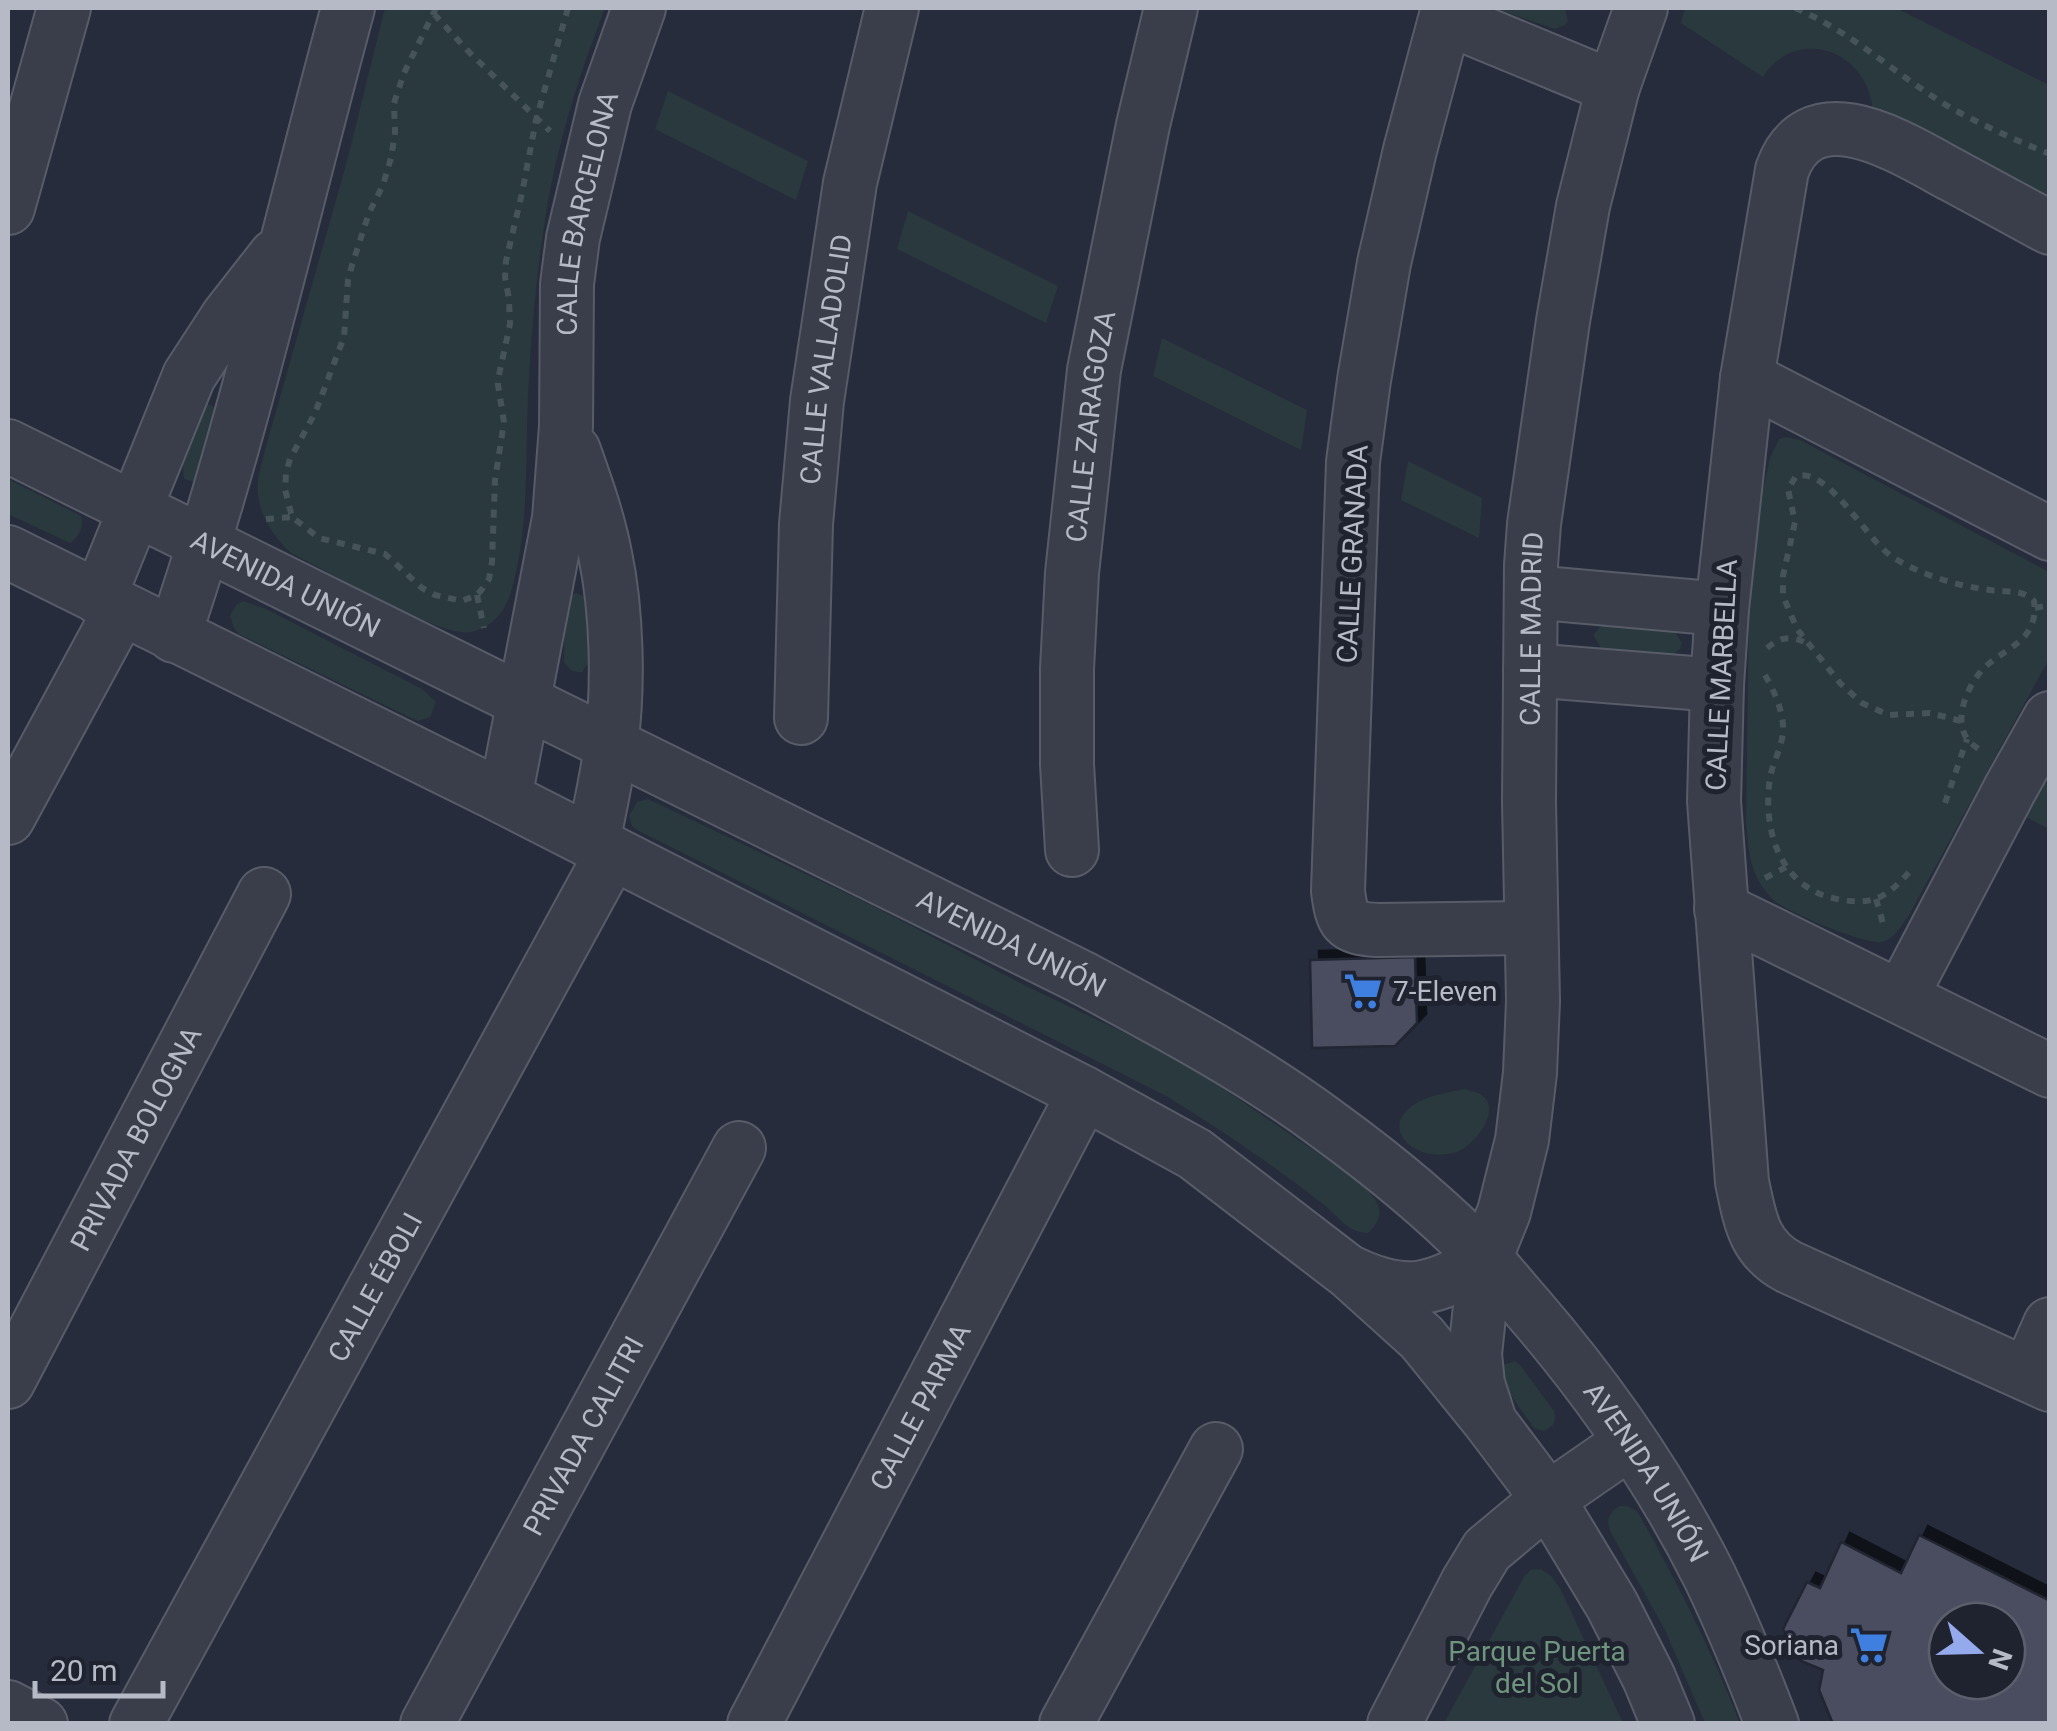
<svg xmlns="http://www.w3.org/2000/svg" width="2057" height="1731" font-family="Roboto,sans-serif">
	<defs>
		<filter id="shadow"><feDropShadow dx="9" dy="-9" stdDeviation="0" flood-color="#0009"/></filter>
	</defs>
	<rect width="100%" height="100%" fill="#262c3b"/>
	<!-- green -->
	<path fill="#29393d" d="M385,8H605C579,75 556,148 545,220C536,277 531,337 528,395C525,460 530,528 511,592C505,612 493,627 471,632C442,639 324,569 291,553C272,536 255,509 258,482C258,472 263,461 265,450L346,165Z
		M1493,8H1565L1568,21L1565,25L1555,29Z
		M1685,8H1896L2049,85V202L1873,110C1871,99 1869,88 1863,79C1840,41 1787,37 1763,77L1681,23Z
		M668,91L808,161L796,200L655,129Z
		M908,211L1058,286L1046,323L897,249Z
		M1162,338L1307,410L1301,450L1153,376Z
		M206,404L220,409L201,478L194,482L184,479C179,453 195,426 206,404Z
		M1786,437L1800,440L2049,572L2050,657L1909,915C1902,925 1894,939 1882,942C1865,945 1787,912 1773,900C1770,897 1765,890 1763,888C1749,867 1748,845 1746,821L1749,600L1755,526L1770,458L1779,439Z
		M1408,461L1482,498L1479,538L1401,500Z
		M8,479L81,516C84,526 79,538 70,543L8,514Z
		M576,593L588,598L590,603L589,662L582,672C572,672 570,670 564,662L565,604L569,596Z
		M243,601L266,609L422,689L436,702L430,717L418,721L411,718L239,634L234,628L230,616L236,605Z
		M1604,623L1674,630L1682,643L1680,649L1672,655L1601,648L1593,635Z
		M2044,782L2049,785V829L2026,817Z
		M648,799L873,906L1026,986L1165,1052L1199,1072L1357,1180C1375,1197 1391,1212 1368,1233C1348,1233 1338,1216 1323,1204C1273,1165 1220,1129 1166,1096L639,831L632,826L629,816L637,802Z
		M1464,1089C1471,1091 1480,1092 1485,1098C1499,1114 1475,1142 1461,1150C1452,1155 1441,1155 1431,1154C1404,1150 1386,1125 1412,1106C1427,1095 1447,1093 1464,1089Z
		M1515,1361L1520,1365L1554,1411C1557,1422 1553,1427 1543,1431L1534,1428L1500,1380V1371L1503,1365Z
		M1620,1506H1627L1637,1511C1676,1580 1711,1649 1740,1723H1705L1665,1630L1610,1531C1606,1519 1609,1512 1620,1506Z
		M1541,1569L1551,1576L1560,1588L1623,1723H1444L1525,1575L1531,1570Z"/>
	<!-- building -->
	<path fill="#484d5e" stroke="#212532" stroke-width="2.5" fill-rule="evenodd" filter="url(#shadow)" d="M1415,957L1417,1023L1395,1046L1312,1048L1310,960Z
		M1919,1535L2050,1601V1724H1833L1819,1690L1823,1670L1801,1661L1783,1629L1807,1582L1820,1588L1841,1542L1901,1573ZM1947,1621H2007V1681H1947Z"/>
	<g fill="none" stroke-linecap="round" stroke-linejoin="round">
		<!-- minor casing -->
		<g stroke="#585c69" stroke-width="56">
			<g id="minor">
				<path d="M1448,8L1410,150L1384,263L1364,380L1353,462L1338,891C1342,922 1345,928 1377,930L1531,928"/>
				<path d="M1446,18L1613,87"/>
				<path d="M8,208L64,8"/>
				<path d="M2050,228C2018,211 1986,193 1954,176C1905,150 1812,88 1782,170L1747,378L1722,609L1717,685L1714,801L1742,1182C1750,1219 1753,1248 1789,1267L2050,1385"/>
				<path d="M1747,378L2050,534"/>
				<path id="s1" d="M8,446L1081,977C1165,1022 1252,1068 1328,1125C1383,1165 1436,1208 1483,1257C1499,1273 1513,1291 1528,1308C1598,1389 1662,1481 1710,1577C1733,1625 1753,1674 1772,1724"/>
				<path d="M574,451C586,485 598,518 605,554C617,611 619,687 611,745C607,778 599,811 593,843"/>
				<path d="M8,552L505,798L1084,1093L1195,1154L1350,1273L1422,1338L1490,1422L1548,1499L1612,1605L1649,1678L1668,1724"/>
				<path d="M1531,592L1722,609"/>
				<path d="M99,598L189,376L228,316L275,256"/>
				<path d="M174,636C244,430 291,217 348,8"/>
				<path d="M1530,670L1717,685"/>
				<path id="s2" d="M801,718L806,524L817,401L850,183L892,8"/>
				<path id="s3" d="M505,798L559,518L566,426L567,284L573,238L605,104L639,8"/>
				<path d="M8,818L121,609"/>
				<path id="s4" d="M1072,850L1067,764V669L1072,573L1094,370L1143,125L1171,8"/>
				<path d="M1721,909L2050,1071"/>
				<path d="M1901,997L2010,789L2050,718"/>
				<path d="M1352,1273C1407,1299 1436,1290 1485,1259"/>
				<path d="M2028,1374L2050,1324"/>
				<path id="s5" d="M8,1382L264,894"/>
				<path id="s6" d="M1488,1415L1478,1384L1475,1354L1485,1259L1504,1212L1522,1140L1530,1073L1533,1001L1529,802L1531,565L1534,524L1563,321L1583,206L1613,87L1641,8"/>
				<path d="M8,1707L41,1724"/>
				<path id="s7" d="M136,1724L612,853"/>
				<path id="s8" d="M427,1724L739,1148"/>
				<path id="s9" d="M754,1724L1084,1093"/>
				<path d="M1066,1724L1216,1449"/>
				<path d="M1394,1724L1467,1583L1487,1550L1548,1499L1629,1443"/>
			</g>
		</g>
		<!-- path -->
		<path stroke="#465459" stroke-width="6" stroke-dasharray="8 8" stroke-linecap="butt" d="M436,8L404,73L394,103L395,133L391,158L383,185L369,213L352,265L348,280L344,337L315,413L290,459L286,473L285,489L292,517L319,538L385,554L422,588L435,595L462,601L477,595L483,588L489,579L492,562L495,480L504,422L498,385L499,375L510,324L509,299L505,277L506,261L522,193L536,120L568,8
			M1795,8C1854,33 1897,76 1951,108C1982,125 2017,141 2050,154
			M434,14L469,52L550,131
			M266,519L292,517
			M477,595L484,628
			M2035,608L2050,605
			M1767,648C1780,637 1791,635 1806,643
			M1765,675C1774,691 1782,708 1783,726C1784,745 1773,760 1770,778C1762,830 1780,888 1837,899C1872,906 1887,898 1910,871
			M1961,721L1930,713L1889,715L1862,703L1840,683L1797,629L1783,596V576L1795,522L1788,489L1796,476C1830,467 1866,541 1894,558C1922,575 1957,586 1990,590C2007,593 2021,588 2034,601C2039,640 2008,646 1985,667C1968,684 1952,719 1968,740C1971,744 1976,747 1980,750
			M1945,803L1967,739
			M1765,878L1786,867
			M1876,899L1884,927"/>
		<!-- minor -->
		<use href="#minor" stroke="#3a3e4b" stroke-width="52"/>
	</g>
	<!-- icons -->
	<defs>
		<g id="supermarket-bare" transform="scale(3)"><path d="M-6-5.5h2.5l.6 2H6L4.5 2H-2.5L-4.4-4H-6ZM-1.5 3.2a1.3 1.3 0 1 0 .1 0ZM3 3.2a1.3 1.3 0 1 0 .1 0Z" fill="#3f7fe0" stroke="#1f2330" stroke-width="2.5" paint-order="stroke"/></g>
	</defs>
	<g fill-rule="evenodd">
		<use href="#supermarket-bare" x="1363" y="991"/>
		<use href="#supermarket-bare" x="1869" y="1645"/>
	</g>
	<g text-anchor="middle" stroke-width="10" stroke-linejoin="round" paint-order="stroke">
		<!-- street labels -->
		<g font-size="28" fill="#b6bac6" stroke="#1f2330">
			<text dy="10" stroke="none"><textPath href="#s3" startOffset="592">CALLE BARCELONA</textPath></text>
			<text dy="10" stroke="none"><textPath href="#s2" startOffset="360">CALLE VALLADOLID</textPath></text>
			<text dy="10" stroke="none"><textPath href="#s4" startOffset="425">CALLE ZARAGOZA</textPath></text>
			<text transform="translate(1352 554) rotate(-87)" y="10">CALLE GRANADA</text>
			<text dy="10" stroke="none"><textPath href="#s1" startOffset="310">AVENIDA UNIÓN</textPath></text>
			<text dy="10" stroke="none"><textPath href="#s6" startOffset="795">CALLE MADRID</textPath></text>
			<text transform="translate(1721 675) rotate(-87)" y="10">CALLE MARBELLA</text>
			<text dy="10" stroke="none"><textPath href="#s1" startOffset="1120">AVENIDA UNIÓN</textPath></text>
			<text dy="10" stroke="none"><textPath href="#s5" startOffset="275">PRIVADA BOLOGNA</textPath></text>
			<text dy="10" stroke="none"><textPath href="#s7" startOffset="498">CALLE ÉBOLI</textPath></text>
			<text dy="10" stroke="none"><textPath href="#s9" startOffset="358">CALLE PARMA</textPath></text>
			<text dy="10" stroke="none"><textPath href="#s8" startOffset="328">PRIVADA CALITRI</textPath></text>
			<text dy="10" stroke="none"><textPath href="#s1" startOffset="1960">AVENIDA UNIÓN</textPath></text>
		</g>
		<!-- poi labels -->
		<g font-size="28" fill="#b6bac6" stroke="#1f2330" text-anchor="start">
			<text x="1393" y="1001">7-Eleven</text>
			<text x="1839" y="1655" text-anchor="end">Soriana</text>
		</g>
		<!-- park labels -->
		<g font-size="28" fill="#6f957e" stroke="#1f2330">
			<text x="1537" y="1661">Parque Puerta<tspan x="1537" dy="32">del Sol</tspan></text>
		</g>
	</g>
	<!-- border -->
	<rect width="2057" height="1731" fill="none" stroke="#b6bac6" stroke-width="20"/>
	<!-- north arrow -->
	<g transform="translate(1977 1651) rotate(110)"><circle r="48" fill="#1f2330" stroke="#5b5f6c" stroke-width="2.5"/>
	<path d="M0-8L18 38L0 25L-18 38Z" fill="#95a9ed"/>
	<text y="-15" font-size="28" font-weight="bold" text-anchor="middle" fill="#b6bac6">N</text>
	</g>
	<!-- scale -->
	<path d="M35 1681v15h128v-15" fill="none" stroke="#b6bac6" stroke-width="5"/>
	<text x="50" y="1681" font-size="30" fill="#b6bac6" stroke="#1f2330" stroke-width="8" paint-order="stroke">20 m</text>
</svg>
